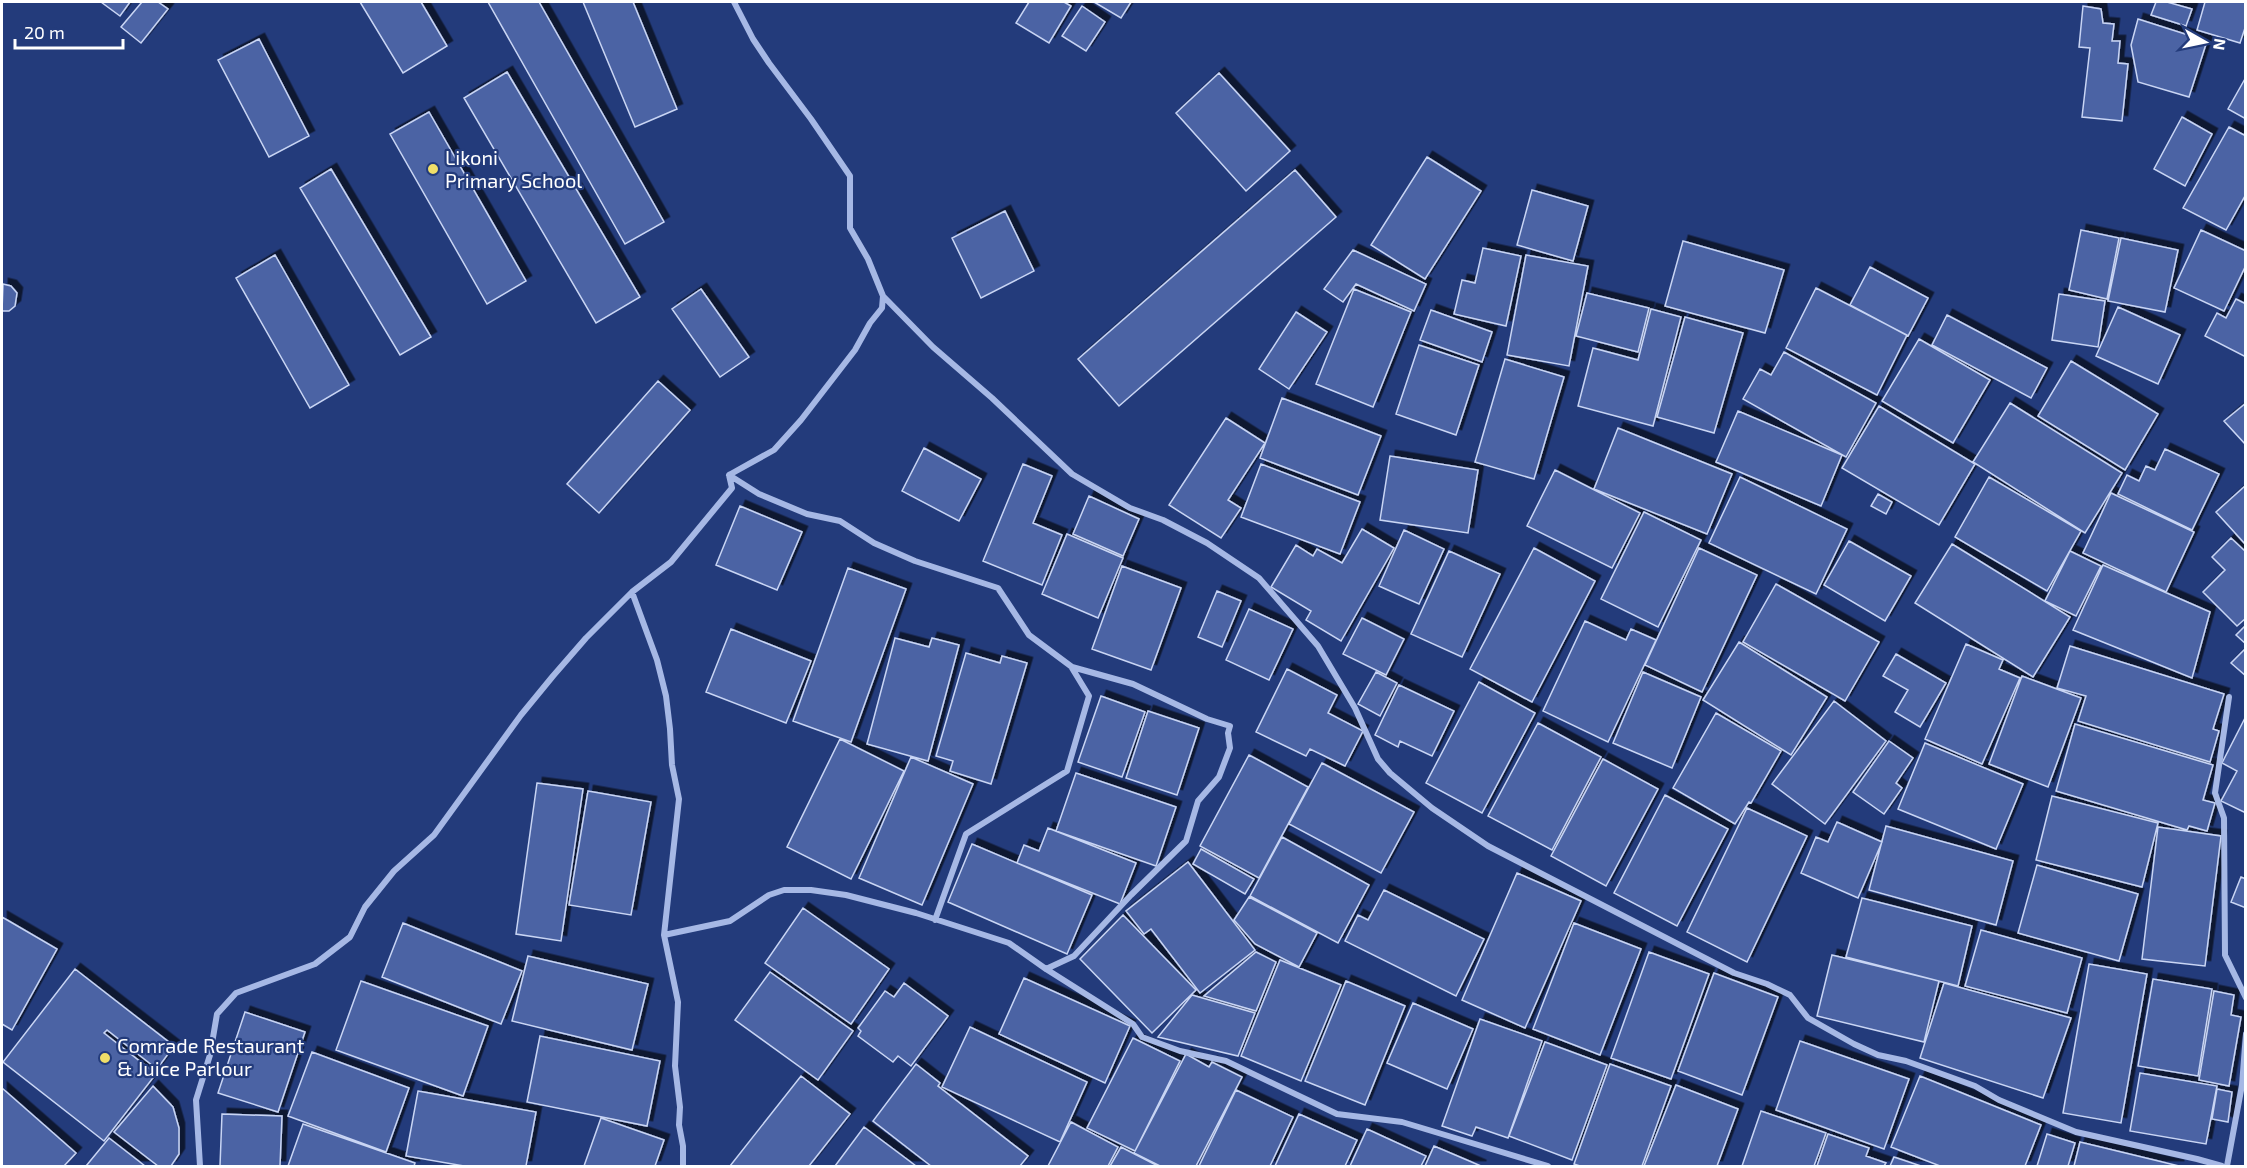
<svg xmlns="http://www.w3.org/2000/svg" width="2247" height="1168" font-family="'Exo 2',sans-serif">
	<defs>
		<filter id="shadow"><feDropShadow dx="5.5" dy="-5.5" stdDeviation="0" flood-color="#0009"/></filter>
	</defs>
	<rect width="100%" height="100%" fill="#233b7b"/>
	<!-- building -->
	<path fill="#4b64a4" stroke="#c9d5f4" stroke-width="1.5" filter="url(#shadow)" d="M101,2H130L120,16Z
		M142,2H158L168,9L141,43L121,27Z
		M360,2H421L447,46L403,73Z
		M488,2H539L664,222L625,244Z
		M583,2H633L677,109L635,127Z
		M1029,2H1064L1071,6L1049,43L1016,23Z
		M1094,2H1131L1121,18Z
		M2156,2H2167L2192,9L2186,26L2151,15Z
		M2205,2H2246V25L2240,43L2197,30Z
		M1082,6L1105,22L1086,51L1062,36Z
		M2083,6L2101,9L2103,23L2114,24L2112,41H2120L2118,63L2128,64L2122,121L2082,117L2090,48L2079,47Z
		M2138,19L2207,41L2189,97L2138,82L2131,45Z
		M259,39L309,136L269,157L218,60Z
		M507,72L640,297L596,323L464,98Z
		M1219,73L1290,151L1246,191L1176,113Z
		M2246,77V119L2228,109Z
		M429,112L526,281L487,304L390,134Z
		M2182,117L2212,134L2185,186L2154,169Z
		M2229,127L2246,136V194L2226,230L2183,208Z
		M1427,157L1481,191L1425,279L1371,245Z
		M331,169L431,337L400,355L300,188Z
		M1295,170L1336,217L1119,406L1078,359Z
		M1532,190L1588,206L1573,261L1517,245Z
		M1005,211L1034,271L981,298L952,238Z
		M2081,230L2119,238L2107,299L2069,290Z
		M2201,230L2246,251V265L2224,311L2174,288Z
		M2121,238L2178,250L2165,312L2108,301Z
		M1683,241L1784,270L1765,333L1665,306Z
		M1483,248L1521,256L1506,326L1454,314L1462,280L1475,283Z
		M1353,250L1426,284L1414,311L1356,284L1343,302L1324,289Z
		M275,255L349,385L310,408L236,278Z
		M1526,255L1588,266L1569,366L1507,355Z
		M1870,267L1928,298L1908,336L1850,305Z
		M3,284L11,286L17,293L15,306L9,311H2Z
		M1816,288L1907,335L1877,395L1786,348Z
		M701,289L749,357L720,377L672,309Z
		M1354,289L1411,312L1373,407L1316,384Z
		M1587,293L1649,308L1638,352L1576,336Z
		M2059,294L2105,301L2098,347L2052,340Z
		M2236,299L2246,304V357L2205,336L2217,313L2226,318Z
		M2118,307L2180,335L2158,384L2096,356Z
		M1651,309L1681,317L1653,426L1578,406L1593,348L1638,360Z
		M1431,310L1492,332L1482,362L1420,340Z
		M1296,312L1327,332L1289,389L1259,369Z
		M1947,315L2047,368L2031,398L1932,345Z
		M1685,317L1743,333L1714,433L1657,417Z
		M1919,339L1990,380L1953,443L1882,401Z
		M1419,345L1479,365L1456,435L1396,414Z
		M1784,352L1876,403L1846,457L1743,399L1760,369L1771,375Z
		M1505,359L1564,377L1534,479L1475,462Z
		M2071,361L2158,414L2125,470L2038,416Z
		M658,381L690,410L599,513L567,484Z
		M1282,398L1381,436L1358,495L1260,458Z
		M2010,403L2122,473L2085,533L1973,462Z
		M2246,403V445L2224,421Z
		M1879,406L1975,464L1939,525L1842,468Z
		M1738,411L1842,455L1821,506L1716,462Z
		M1226,418L1265,443L1228,500L1241,508L1221,538L1169,505Z
		M1618,428L1732,474L1707,534L1594,489Z
		M924,448L981,479L959,521L902,491Z
		M2165,449L2219,474L2192,530L2118,494L2127,475L2139,481L2146,466L2155,470Z
		M1390,456L1478,470L1468,533L1380,520Z
		M1023,464L1052,476L1033,523L1062,535L1042,585L983,561Z
		M1261,464L1360,502L1340,554L1241,517Z
		M1555,470L1640,513L1612,568L1527,526Z
		M1740,477L1847,529L1816,594L1709,543Z
		M1989,477L2081,531L2047,591L1955,537Z
		M2245,486L2246,487V545L2216,512Z
		M2111,493L2194,532L2166,592L2083,553Z
		M1878,494L1892,502L1886,514L1871,506Z
		M1089,496L1139,519L1123,556L1073,534Z
		M740,506L802,532L777,590L716,565Z
		M1644,512L1701,540L1658,627L1601,599Z
		M1362,529L1394,548L1341,641L1306,620L1311,611L1271,587L1296,545L1313,556L1317,549L1342,563Z
		M1404,530L1444,549L1419,604L1379,586Z
		M1067,534L1123,558L1098,618L1042,594Z
		M2231,538L2246,552V618L2237,626L2203,592L2225,570L2212,557Z
		M1849,541L1911,576L1885,621L1824,585Z
		M1952,544L2070,617L2033,677L1915,603Z
		M1534,548L1595,581L1532,702L1470,669Z
		M1699,548L1757,575L1702,692L1645,665Z
		M1449,551L1500,574L1462,657L1411,634Z
		M2070,551L2101,566L2076,616L2045,601Z
		M2103,565L2210,612L2192,678L2073,630Z
		M1122,566L1181,588L1151,670L1092,649Z
		M848,568L906,589L851,742L793,721Z
		M1776,584L1879,642L1845,701L1743,642Z
		M1217,591L1241,601L1222,647L1198,637Z
		M1249,609L1293,629L1269,680L1226,660Z
		M1362,618L1404,639L1386,675L1343,654Z
		M1585,621L1626,640L1631,629L1656,640L1608,742L1543,711Z
		M2246,625V644L2236,635Z
		M731,629L811,661L786,723L706,692Z
		M895,638L929,647L932,638L959,645L928,761L867,744Z
		M1739,642L1827,697L1791,755L1703,700Z
		M1966,644L2003,660L1999,669L2020,678L1982,764L1925,739Z
		M2070,646L2224,694L2213,729L2219,731L2210,762L2078,721L2086,696L2057,688Z
		M2246,648V676L2231,663Z
		M966,653L1000,663L1002,656L1027,663L991,784L950,771L953,761L936,756Z
		M1896,654L1946,683L1920,727L1895,712L1908,690L1883,676Z
		M1287,669L1337,695L1328,713L1363,731L1345,766L1310,749L1306,756L1256,732Z
		M1376,672L1397,683L1380,716L1358,704Z
		M1643,672L1701,697L1672,768L1613,743Z
		M2022,676L2081,698L2048,787L1989,764Z
		M1479,682L1535,713L1482,813L1426,783Z
		M1399,685L1454,711L1432,756L1400,741L1398,747L1375,735Z
		M1101,696L1145,712L1122,777L1078,762Z
		M1834,701L1886,741L1825,824L1772,784Z
		M1148,711L1199,728L1177,795L1126,778Z
		M1716,713L1781,751L1751,803L1749,802L1735,824L1673,788Z
		M2246,716V813L2221,801L2237,771L2222,763Z
		M1538,723L1601,757L1552,850L1488,816Z
		M2075,724L2213,765L2203,800L2215,803L2207,831L2189,826L2187,830L2056,791Z
		M840,739L904,771L851,879L787,847Z
		M1889,741L1913,758L1896,783L1902,788L1884,814L1853,792Z
		M1925,743L2023,784L1996,849L1898,809Z
		M1249,755L1308,787L1259,878L1200,846Z
		M911,757L973,784L922,905L859,878Z
		M1603,759L1658,789L1606,886L1551,856Z
		M1322,763L1414,812L1381,873L1289,824Z
		M1076,773L1176,807L1156,866L1056,831Z
		M537,783L583,789L561,941L516,934Z
		M588,791L651,802L631,915L569,905Z
		M1665,795L1728,829L1677,926L1614,893Z
		M2052,796L2158,823L2142,887L2036,860Z
		M1747,808L1807,836L1747,962L1687,932Z
		M1837,822L1882,842L1858,898L1801,873L1816,837L1828,842Z
		M1886,826L2013,861L1996,925L1869,890Z
		M2158,827L2221,836L2205,966L2142,959Z
		M1048,828L1136,863L1120,904L1017,863L1024,845L1039,851Z
		M1282,837L1369,885L1338,943L1250,896Z
		M972,844L1092,895L1067,954L948,902Z
		M1201,849L1254,879L1245,894L1193,864Z
		M1188,862L1255,950L1200,993L1151,929L1144,934L1126,911Z
		M2037,865L2138,894L2119,961L2018,933Z
		M1517,873L1581,901L1525,1028L1462,1000Z
		M2241,877L2246,879V908L2231,902Z
		M1384,890L1484,939L1456,996L1345,941L1358,915L1368,920Z
		M1249,897L1317,933L1299,967L1255,944L1234,920Z
		M1862,898L1972,926L1958,986L1846,957Z
		M803,908L889,969L851,1024L765,963Z
		M1123,915L1196,990L1152,1033L1080,959Z
		M2,917L57,949L12,1030L2,1024Z
		M403,923L522,971L501,1024L382,977Z
		M1574,923L1641,949L1600,1055L1533,1029Z
		M1981,930L2082,958L2067,1013L1965,986Z
		M1256,952L1276,962L1256,1011L1204,996Z
		M1649,952L1709,974L1671,1079L1611,1058Z
		M1832,955L1939,981L1924,1042L1817,1016Z
		M528,956L648,984L632,1050L512,1021Z
		M1280,960L1341,985L1301,1081L1241,1056Z
		M2089,964L2147,974L2121,1123L2063,1113Z
		M75,969L174,1046L157,1069L107,1030L104,1033L156,1074L104,1141L3,1062Z
		M770,972L853,1031L818,1080L735,1020Z
		M1714,973L1778,997L1742,1095L1678,1071Z
		M1024,978L1130,1026L1105,1083L999,1034Z
		M2153,979L2212,989L2198,1076L2138,1066Z
		M361,981L488,1026L463,1096L336,1050Z
		M1346,981L1405,1006L1365,1105L1305,1081Z
		M904,983L948,1016L911,1066L898,1056L893,1062L858,1036L861,1031L858,1028L885,991L894,997Z
		M1944,983L2071,1018L2043,1098L1920,1058Z
		M2214,991L2234,995L2231,1015L2241,1017L2229,1086L2199,1080Z
		M1192,995L1255,1013L1238,1056L1158,1037Z
		M1413,1003L1473,1029L1447,1089L1387,1063Z
		M245,1012L305,1032L278,1112L218,1093Z
		M1480,1019L1542,1041L1508,1138L1476,1127L1472,1136L1442,1126Z
		M970,1027L1087,1082L1060,1142L942,1087Z
		M540,1036L660,1061L647,1126L527,1102Z
		M1133,1038L1180,1061L1135,1151L1087,1128Z
		M1800,1041L1909,1079L1884,1149L1776,1110Z
		M1545,1042L1607,1065L1572,1160L1509,1136Z
		M312,1052L409,1088L386,1152L288,1116Z
		M1186,1054L1209,1067L1212,1062L1242,1077L1196,1166H1160L1134,1153Z
		M916,1064L940,1083L938,1086L1028,1156L1020,1166H931L873,1121Z
		M1610,1064L1671,1086L1642,1166H1580L1574,1164Z
		M2140,1073L2217,1086L2206,1144L2130,1131Z
		M801,1076L850,1114L809,1166H730Z
		M1920,1076L2041,1125L2025,1166H1940L1891,1147Z
		M1676,1085L1738,1109L1717,1166H1644Z
		M153,1086L173,1107L179,1128V1154L171,1166H158L114,1132Z
		M2,1088L76,1153L64,1166H2Z
		M2217,1089L2232,1092L2228,1122L2212,1119Z
		M1236,1090L1293,1117L1270,1166H1199Z
		M418,1091L536,1112L526,1166H464L406,1156Z
		M1761,1111L1826,1133L1814,1166H1742Z
		M222,1114L282,1116L280,1166H220Z
		M1299,1114L1357,1140L1345,1166H1275Z
		M601,1118L664,1140L655,1166H584Z
		M1071,1122L1118,1147L1108,1166H1048Z
		M303,1124L415,1163L414,1166H288Z
		M864,1127L916,1166H835Z
		M1367,1129L1426,1156L1421,1166H1350Z
		M1828,1134L1869,1148L1866,1156L1886,1163L1884,1166H1817Z
		M2047,1134L2075,1143L2068,1166H2037Z
		M109,1138L145,1166H86Z
		M2080,1142L2179,1166H2074Z
		M1434,1146L1481,1166H1425Z
		M1121,1147L1158,1166H1110Z
		M1894,1157L1921,1166H1890Z"/>
	<g fill="none" stroke-linecap="round" stroke-linejoin="round">
		<!-- minor -->
		<path stroke="#a6b8e5" stroke-width="6" d="M734,2L753,39L769,63L811,119L850,176V228L868,259L883,296L933,347L992,398L1072,474L1130,508L1163,520L1207,543L1259,578L1318,646L1355,708L1378,759L1390,773L1432,808L1488,846L1734,973L1767,984L1790,995L1808,1018L1854,1044L1878,1055L1906,1061L1975,1086L1999,1100L2076,1132L2197,1159L2222,1166
			M729,475L759,494L807,514L840,521L874,543L915,561L998,588L1029,635L1072,667L1133,684L1207,719L1230,726L1228,733L1230,748L1219,777L1198,801L1186,841L1131,895L1074,956L1046,969
			M632,592L657,660L666,696L670,729L672,765L679,799L664,935L678,1002L675,1066L680,1107L679,1125L683,1146V1166
			M2229,697L2215,793L2224,818L2225,955L2246,998
			M935,920L966,834L1067,771L1089,696L1072,668
			M664,935L730,921L769,895L784,890H811L846,895L916,913L1009,943L1046,969L1133,1024L1142,1037L1180,1051L1226,1061L1337,1114L1402,1122L1548,1166
			M200,1166L196,1100L210,1055L217,1014L236,993L315,964L350,937L365,907L394,871L434,835L521,715L553,676L586,638L632,592L671,562L732,488L729,475L774,450L801,420L855,350L870,323L882,308L883,296
			M2227,1166L2242,1085L2246,1034"/>
	</g>
	<!-- markers -->
	<g fill="#f0df69" stroke="#233b7b" stroke-width="2">
		<circle cx="433" cy="169" r="6"/>
		<circle cx="105" cy="1058" r="6"/>
	</g>
	<g text-anchor="middle" stroke-width="4.5" stroke-linejoin="round" paint-order="stroke">
		<!-- poi labels -->
		<g font-size="20" fill="#fff" stroke="#233b7b" text-anchor="start">
			<text x="445" y="165">Likoni<tspan x="445" dy="23">Primary School</tspan></text>
			<text x="117" y="1053">Comrade Restaurant<tspan x="117" dy="23">&amp; Juice Parlour</tspan></text>
		</g>
	</g>
	<!-- border -->
	<rect width="2247" height="1168" fill="none" stroke="#ffffff" stroke-width="6"/>
	<!-- north arrow -->
	<g transform="translate(2205 42) rotate(99)" stroke="#233b7b" stroke-width="4.5" paint-order="stroke">
	<path d="M0-4.5L10 22L0 15L-10 22Z" fill="#ffffff"/>
	<text y="-9" font-size="16" font-weight="bold" text-anchor="middle" fill="#ffffff">N</text>
	</g>
	<!-- scale -->
	<path d="M15 39v9h108v-9" fill="none" stroke="#ffffff" stroke-width="3"/>
	<text x="24" y="39" font-size="18" fill="#ffffff" stroke="#233b7b" stroke-width="4.5" paint-order="stroke">20 m</text>
</svg>
